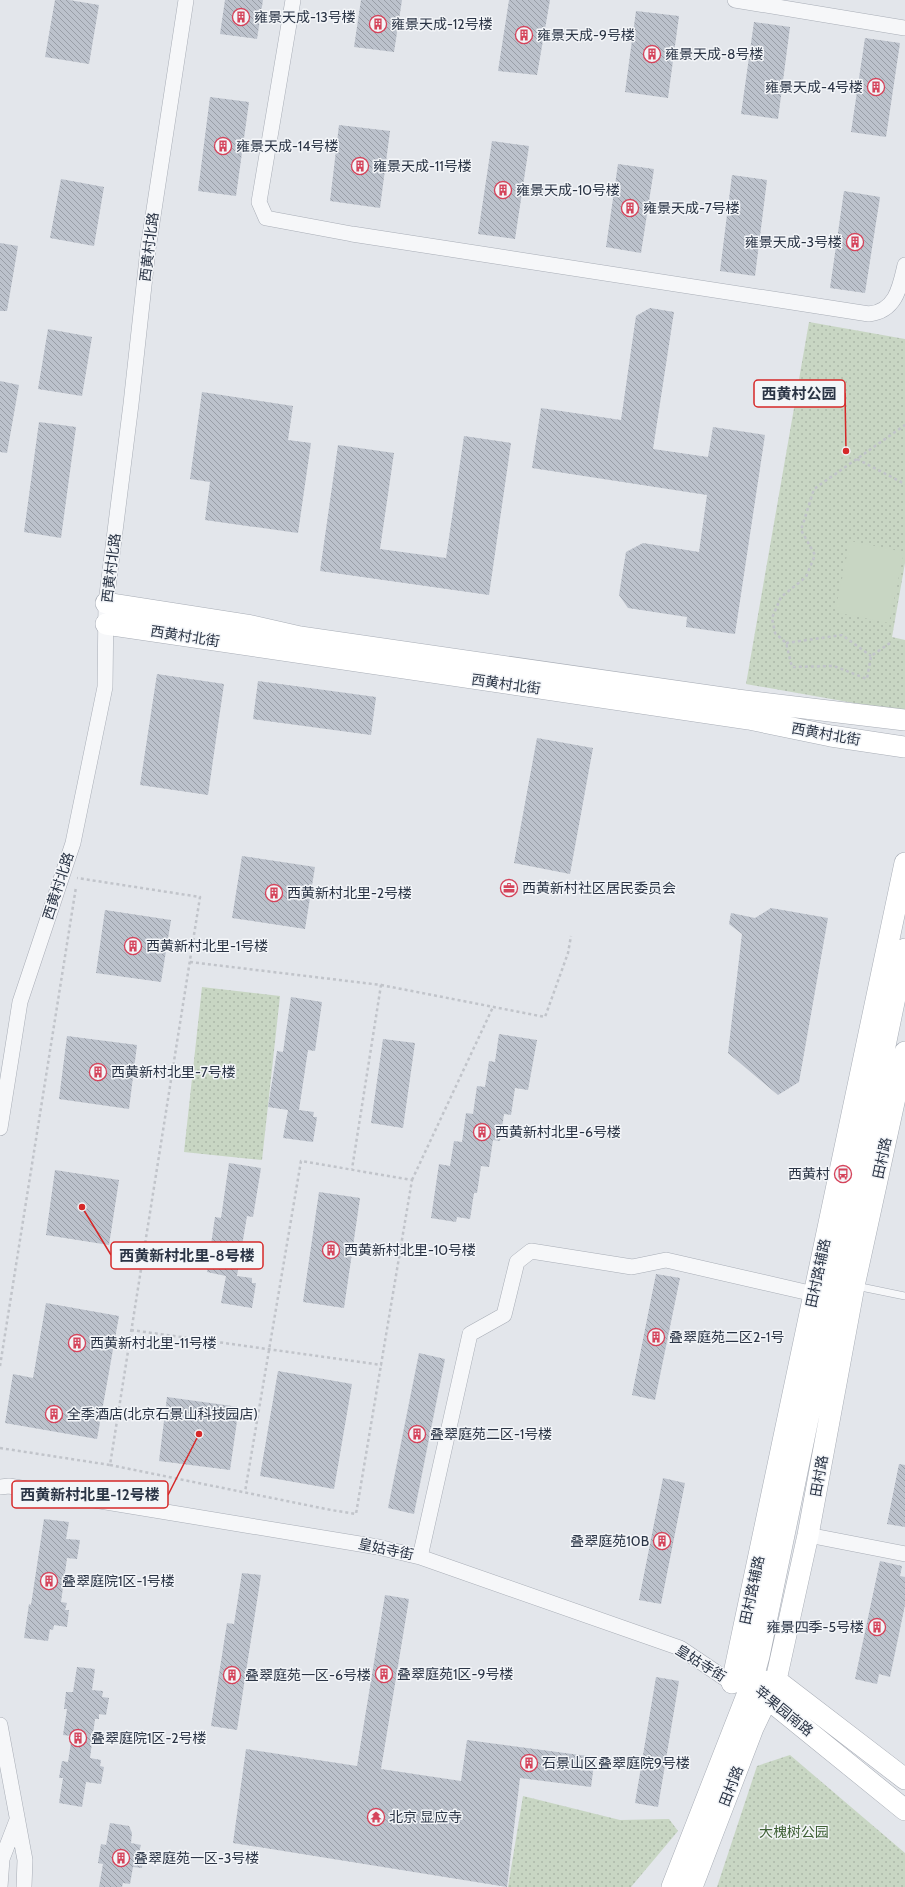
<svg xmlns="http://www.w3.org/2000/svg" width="905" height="1887" font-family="Cabin,'Noto Sans SC',sans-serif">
	<defs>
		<pattern id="park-dots" width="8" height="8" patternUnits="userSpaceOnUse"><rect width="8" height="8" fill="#c8d6c3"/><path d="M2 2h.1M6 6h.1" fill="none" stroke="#acb8a9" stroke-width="1.8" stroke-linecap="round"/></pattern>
		<pattern id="building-back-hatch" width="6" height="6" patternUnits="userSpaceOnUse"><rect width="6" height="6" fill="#bcc2cc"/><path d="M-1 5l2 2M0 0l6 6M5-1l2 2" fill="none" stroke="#999ea7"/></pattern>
	</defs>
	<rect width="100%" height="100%" fill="#e3e6eb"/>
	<!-- park -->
	<path fill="url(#park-dots)" d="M809,322L905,339V563L892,637L905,640V712L746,684Z
		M202,987L280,996L262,1160L184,1152Z
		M790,1755L905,1853V1887H717L757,1766Z
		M523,1796L620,1820L669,1819L678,1831L631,1887H508Z"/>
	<!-- pitch -->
	<path fill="#c8d6c3" d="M850,541L904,552L889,623L835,612Z"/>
	<!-- building -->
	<path fill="url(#building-back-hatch)" d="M55,0H69L99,5L89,64L45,57Z
		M225,0H263L257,39L220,34Z
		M361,0H402L394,52L354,47Z
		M509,0H550L537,75L498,71Z
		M636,11L679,16L668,98L625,92Z
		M754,22L790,27L778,119L741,114Z
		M865,38L900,43L886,137L851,132Z
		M210,97L249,102L236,196L198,191Z
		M339,125L390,131L380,208L330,201Z
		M492,141L529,146L515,239L478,234Z
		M618,164L654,169L641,253L606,247Z
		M732,175L767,180L755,276L720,271Z
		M61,179L104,187L94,246L50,238Z
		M844,191L880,197L865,293L830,288Z
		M0,243L18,246L7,311H0Z
		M650,308L674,312L653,449L708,457L713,427L765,435L735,634L686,627L687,617L628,608L619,595L626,552L643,543L699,552L707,495L532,468L541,408L621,420L636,316Z
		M48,329L92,337L82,396L38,389Z
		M0,381L19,385L7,453L0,452Z
		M202,392L293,406L288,440L311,443L298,533L205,520L210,482L190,479Z
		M39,422L76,427L61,538L24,532Z
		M464,436L511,443L489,595L320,571L338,445L394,453L380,549L446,558Z
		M157,674L224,684L208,795L140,785Z
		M258,681L376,697L371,735L253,719Z
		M537,738L593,748L570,874L514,863Z
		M242,856L315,867L305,929L232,918Z
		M771,908L828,918L799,1082L778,1095L728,1053L742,934L729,924L731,913L755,918Z
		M105,910L171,920L161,982L96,973Z
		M291,997L322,1002L315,1051L308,1050L299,1110L314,1112L313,1117H317L313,1142L283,1138L288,1110L268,1107L277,1051L283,1052Z
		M499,1034L537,1040L528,1090L515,1088L511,1115L504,1114L500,1141L493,1140L489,1167L481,1166L477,1193H474L470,1219L457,1217L456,1222L431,1218L439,1164L450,1166L454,1141L462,1142L466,1113L473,1114L477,1086L485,1087L489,1061L495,1062Z
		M67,1036L137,1045L129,1109L59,1099Z
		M383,1039L415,1043L403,1128L371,1123Z
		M229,1163L261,1168L253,1217L247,1216L237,1276L252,1278V1283H256L252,1308L221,1303L226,1276L207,1272L215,1217L221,1218Z
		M55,1170L119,1180L109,1245L46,1235Z
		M319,1192L360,1198L344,1308L303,1302Z
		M656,1274L680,1278L655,1400L632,1395Z
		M46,1303L119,1316L97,1439L5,1423L13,1374L33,1378Z
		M419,1353L445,1359L414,1514L388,1508Z
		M278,1371L352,1384L334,1489L260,1476Z
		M167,1397L239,1407L230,1470L159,1461Z
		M899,1464L905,1465V1527L887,1524Z
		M663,1478L685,1483L661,1604L639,1600Z
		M44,1519L69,1522L66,1539L80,1540L77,1559L67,1558L61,1602L67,1603L65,1610H69L67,1627L54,1625L53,1630L50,1629L48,1641L24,1638L29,1604L31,1605Z
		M880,1561L902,1566L900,1576L905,1577V1605L890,1677L879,1674L877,1684L855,1679Z
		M242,1573L261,1575L237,1730L211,1726L227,1623L234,1624Z
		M385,1595L409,1599L381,1769L461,1781L467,1740L595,1757L591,1787L520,1778L507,1887L233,1843L246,1749L357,1766Z
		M77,1667L95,1669L92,1690L103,1691L102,1697L109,1698L106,1715L99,1714V1719H95L90,1758L101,1760L100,1766L104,1767L101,1784L86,1782L82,1807L59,1803L63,1778H59L62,1761L68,1762L72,1736L63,1735L67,1709H64L66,1692H73Z
		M656,1677L679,1681L658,1807L635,1803Z
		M110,1823L129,1826L132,1833L131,1843L141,1845L139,1852L144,1853L142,1868L133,1867L130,1884L123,1883L122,1887H99L103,1864L98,1863L101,1844L106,1845Z"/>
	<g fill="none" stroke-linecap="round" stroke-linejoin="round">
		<!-- lane casing -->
		<g stroke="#a8adb6" stroke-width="8">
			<path id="lane" d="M856,1286L905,1296"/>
		</g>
		<!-- street casing -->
		<g stroke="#a8adb6" stroke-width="16">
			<path id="street" d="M293,0L259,202L266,218L352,234L869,314C896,311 900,287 905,265
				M735,0L905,28
				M0,1128L20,1002L73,843L105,687L106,603L131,404L148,249L186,0
				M0,1487L9,1486L378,1547L420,1557L680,1648L732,1683L740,1684
				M808,1535L905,1554
				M420,1557L470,1334L504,1315L517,1262L531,1251L632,1267L666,1260L814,1294
				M0,1725L25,1860L24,1887
				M0,1887L2,1859L17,1820"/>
		</g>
		<!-- secondary casing -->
		<g stroke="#a8adb6" stroke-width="22">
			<path id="secondary" d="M106,603L247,625L300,637L737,700L905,720
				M106,624L749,719L831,736L905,747
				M763,1682L776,1680L905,1779
				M732,1683L905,863
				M757,1690L905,1810
				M672,1887L751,1685L759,1656L905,949
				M692,1887L753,1728L776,1680L808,1535L854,1286L905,1052"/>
		</g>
		<!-- path -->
		<path stroke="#c1c4ca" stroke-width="2.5" stroke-dasharray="3 3" stroke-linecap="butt" d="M857,459L905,484
			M786,643L842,635L871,656
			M890,643L871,656L867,679L834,666L792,667L786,643L775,633L772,618L781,597L806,577L815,555L801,530L814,489L905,425
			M190,962L381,985L352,1169
			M381,985L545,1017L568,953L571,936
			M412,1180L493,1007
			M131,1330L382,1365
			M0,1366L76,887
			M0,1448L110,1465L200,897L77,878
			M110,1465L331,1510L356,1514L412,1180L301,1161L245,1492"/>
		<!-- lane -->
		<use href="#lane" stroke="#f6f7f9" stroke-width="7"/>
		<!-- street -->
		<use href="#street" stroke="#f6f7f9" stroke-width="15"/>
		<!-- secondary -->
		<use href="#secondary" stroke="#fff" stroke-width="21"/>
	</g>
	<!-- icons -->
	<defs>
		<g id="building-ring" transform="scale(0.9)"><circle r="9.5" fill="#f3f5f8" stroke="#d5445b" stroke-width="1.5"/><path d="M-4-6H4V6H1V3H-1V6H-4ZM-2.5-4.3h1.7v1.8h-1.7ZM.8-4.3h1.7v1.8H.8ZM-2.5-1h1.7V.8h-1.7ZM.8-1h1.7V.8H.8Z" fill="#d5445b"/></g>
		<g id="office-ring" transform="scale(0.9)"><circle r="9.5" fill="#f3f5f8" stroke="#d5445b" stroke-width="1.5"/><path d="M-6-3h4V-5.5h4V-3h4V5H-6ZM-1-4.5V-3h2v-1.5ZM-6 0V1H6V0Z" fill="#d5445b"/></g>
		<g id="bus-ring" transform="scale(0.9)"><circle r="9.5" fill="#f3f5f8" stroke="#d5445b" stroke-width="1.5"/><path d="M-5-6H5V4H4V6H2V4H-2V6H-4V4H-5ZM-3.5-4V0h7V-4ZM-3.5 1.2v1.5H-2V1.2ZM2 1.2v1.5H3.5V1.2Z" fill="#d5445b"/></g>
		<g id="temple-ring" transform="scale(0.9)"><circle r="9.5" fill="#f3f5f8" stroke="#d5445b" stroke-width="1.5"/><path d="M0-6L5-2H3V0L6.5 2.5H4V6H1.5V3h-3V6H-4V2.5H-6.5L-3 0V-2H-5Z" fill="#d5445b"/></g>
	</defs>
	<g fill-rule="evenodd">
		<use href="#building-ring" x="241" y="17"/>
		<use href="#building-ring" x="378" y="24"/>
		<use href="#building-ring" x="524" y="35"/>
		<use href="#building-ring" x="652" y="54"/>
		<use href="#building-ring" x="876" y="87"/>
		<use href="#building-ring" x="223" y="146"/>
		<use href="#building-ring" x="360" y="166"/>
		<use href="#building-ring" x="503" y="190"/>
		<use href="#building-ring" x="630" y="208"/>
		<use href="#building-ring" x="855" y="242"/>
		<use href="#office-ring" x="509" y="888"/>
		<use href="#building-ring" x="274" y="893"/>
		<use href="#building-ring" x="133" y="946"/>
		<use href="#building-ring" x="98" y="1072"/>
		<use href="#building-ring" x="482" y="1132"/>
		<use href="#bus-ring" x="843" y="1174"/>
		<use href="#building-ring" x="331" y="1250"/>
		<use href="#building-ring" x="656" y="1337"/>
		<use href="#building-ring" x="77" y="1343"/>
		<use href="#building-ring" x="54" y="1414"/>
		<use href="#building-ring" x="417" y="1434"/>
		<use href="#building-ring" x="662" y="1541"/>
		<use href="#building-ring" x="49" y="1581"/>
		<use href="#building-ring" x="877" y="1627"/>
		<use href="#building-ring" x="384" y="1674"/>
		<use href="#building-ring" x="232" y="1675"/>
		<use href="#building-ring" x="78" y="1738"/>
		<use href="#building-ring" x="529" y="1763"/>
		<use href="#temple-ring" x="376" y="1817"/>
		<use href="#building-ring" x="121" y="1858"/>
	</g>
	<g text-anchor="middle" stroke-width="3" stroke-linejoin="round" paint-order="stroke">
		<!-- poi labels -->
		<g font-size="14" fill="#2a3445" stroke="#f3f5f8" text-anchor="start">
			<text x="254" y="22">雍景天成-13号楼</text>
			<text x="391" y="29">雍景天成-12号楼</text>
			<text x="537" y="40">雍景天成-9号楼</text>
			<text x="665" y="59">雍景天成-8号楼</text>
			<text x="863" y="92" text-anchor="end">雍景天成-4号楼</text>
			<text x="236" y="151">雍景天成-14号楼</text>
			<text x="373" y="171">雍景天成-11号楼</text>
			<text x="516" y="195">雍景天成-10号楼</text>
			<text x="643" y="213">雍景天成-7号楼</text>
			<text x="842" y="247" text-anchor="end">雍景天成-3号楼</text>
			<text x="522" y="893">西黄新村社区居民委员会</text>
			<text x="287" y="898">西黄新村北里-2号楼</text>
			<text x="146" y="951">西黄新村北里-1号楼</text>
			<text x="111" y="1077">西黄新村北里-7号楼</text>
			<text x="495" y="1137">西黄新村北里-6号楼</text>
			<text x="830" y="1179" text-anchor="end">西黄村</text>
			<text x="344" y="1255">西黄新村北里-10号楼</text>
			<text x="669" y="1342">叠翠庭苑二区2-1号</text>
			<text x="90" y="1348">西黄新村北里-11号楼</text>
			<text x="67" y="1419">全季酒店(北京石景山科技园店)</text>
			<text x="430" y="1439">叠翠庭苑二区-1号楼</text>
			<text x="649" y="1546" text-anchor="end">叠翠庭苑10B</text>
			<text x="62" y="1586">叠翠庭院1区-1号楼</text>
			<text x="864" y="1632" text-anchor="end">雍景四季-5号楼</text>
			<text x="397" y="1679">叠翠庭苑1区-9号楼</text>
			<text x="245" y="1680">叠翠庭苑一区-6号楼</text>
			<text x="91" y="1743">叠翠庭院1区-2号楼</text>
			<text x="542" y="1768">石景山区叠翠庭院9号楼</text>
			<text x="389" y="1822">北京 显应寺</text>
			<text x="134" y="1863">叠翠庭苑一区-3号楼</text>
		</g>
		<!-- street labels -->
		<g font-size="14" fill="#2a3445" stroke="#f3f5f8">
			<text transform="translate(149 247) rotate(-83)" y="5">西黄村北路</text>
			<text transform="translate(111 568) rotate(-83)" y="5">西黄村北路</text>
			<text transform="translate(185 636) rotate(9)" y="5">西黄村北街</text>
			<text transform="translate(506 684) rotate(8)" y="5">西黄村北街</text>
			<text transform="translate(826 734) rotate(10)" y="5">西黄村北街</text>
			<text transform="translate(58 886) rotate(-72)" y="5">西黄村北路</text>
			<text transform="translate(882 1158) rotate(-78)" y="5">田村路</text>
			<text transform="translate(818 1273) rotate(-78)" y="5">田村路辅路</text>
			<text transform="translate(819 1476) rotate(-80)" y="5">田村路</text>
			<text transform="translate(386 1549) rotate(12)" y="5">皇姑寺街</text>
			<text transform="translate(752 1590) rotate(-78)" y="5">田村路辅路</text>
			<text transform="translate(701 1663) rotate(32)" y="5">皇姑寺街</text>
			<text transform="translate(784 1711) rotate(39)" y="5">苹果园南路</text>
			<text transform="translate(731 1786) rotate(-69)" y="5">田村路</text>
		</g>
		<!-- park labels -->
		<g font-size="14" fill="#3f6136" stroke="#f3f5f8">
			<text x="794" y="1837">大槐树公园</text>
		</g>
	</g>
	<!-- callouts -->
	<path fill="none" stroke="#d62828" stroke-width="1.5" d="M846 451L845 393M82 1207L111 1255M199 1434L168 1495"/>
	<g fill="#d62828" stroke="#f3f5f8" stroke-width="1.5">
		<circle cx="846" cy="451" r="4"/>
		<circle cx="82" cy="1207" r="4"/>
		<circle cx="199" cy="1434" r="4"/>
	</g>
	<g fill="#f3f5f8" stroke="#d62828" stroke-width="1.5">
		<rect x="754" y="380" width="91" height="27" rx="4"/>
		<rect x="111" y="1242" width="152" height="27" rx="4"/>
		<rect x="12" y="1481" width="156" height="27" rx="4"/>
	</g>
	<g font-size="15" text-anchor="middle" font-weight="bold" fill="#2a3445">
		<text x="799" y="399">西黄村公园</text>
		<text x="187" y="1261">西黄新村北里-8号楼</text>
		<text x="90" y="1500">西黄新村北里-12号楼</text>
	</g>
</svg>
